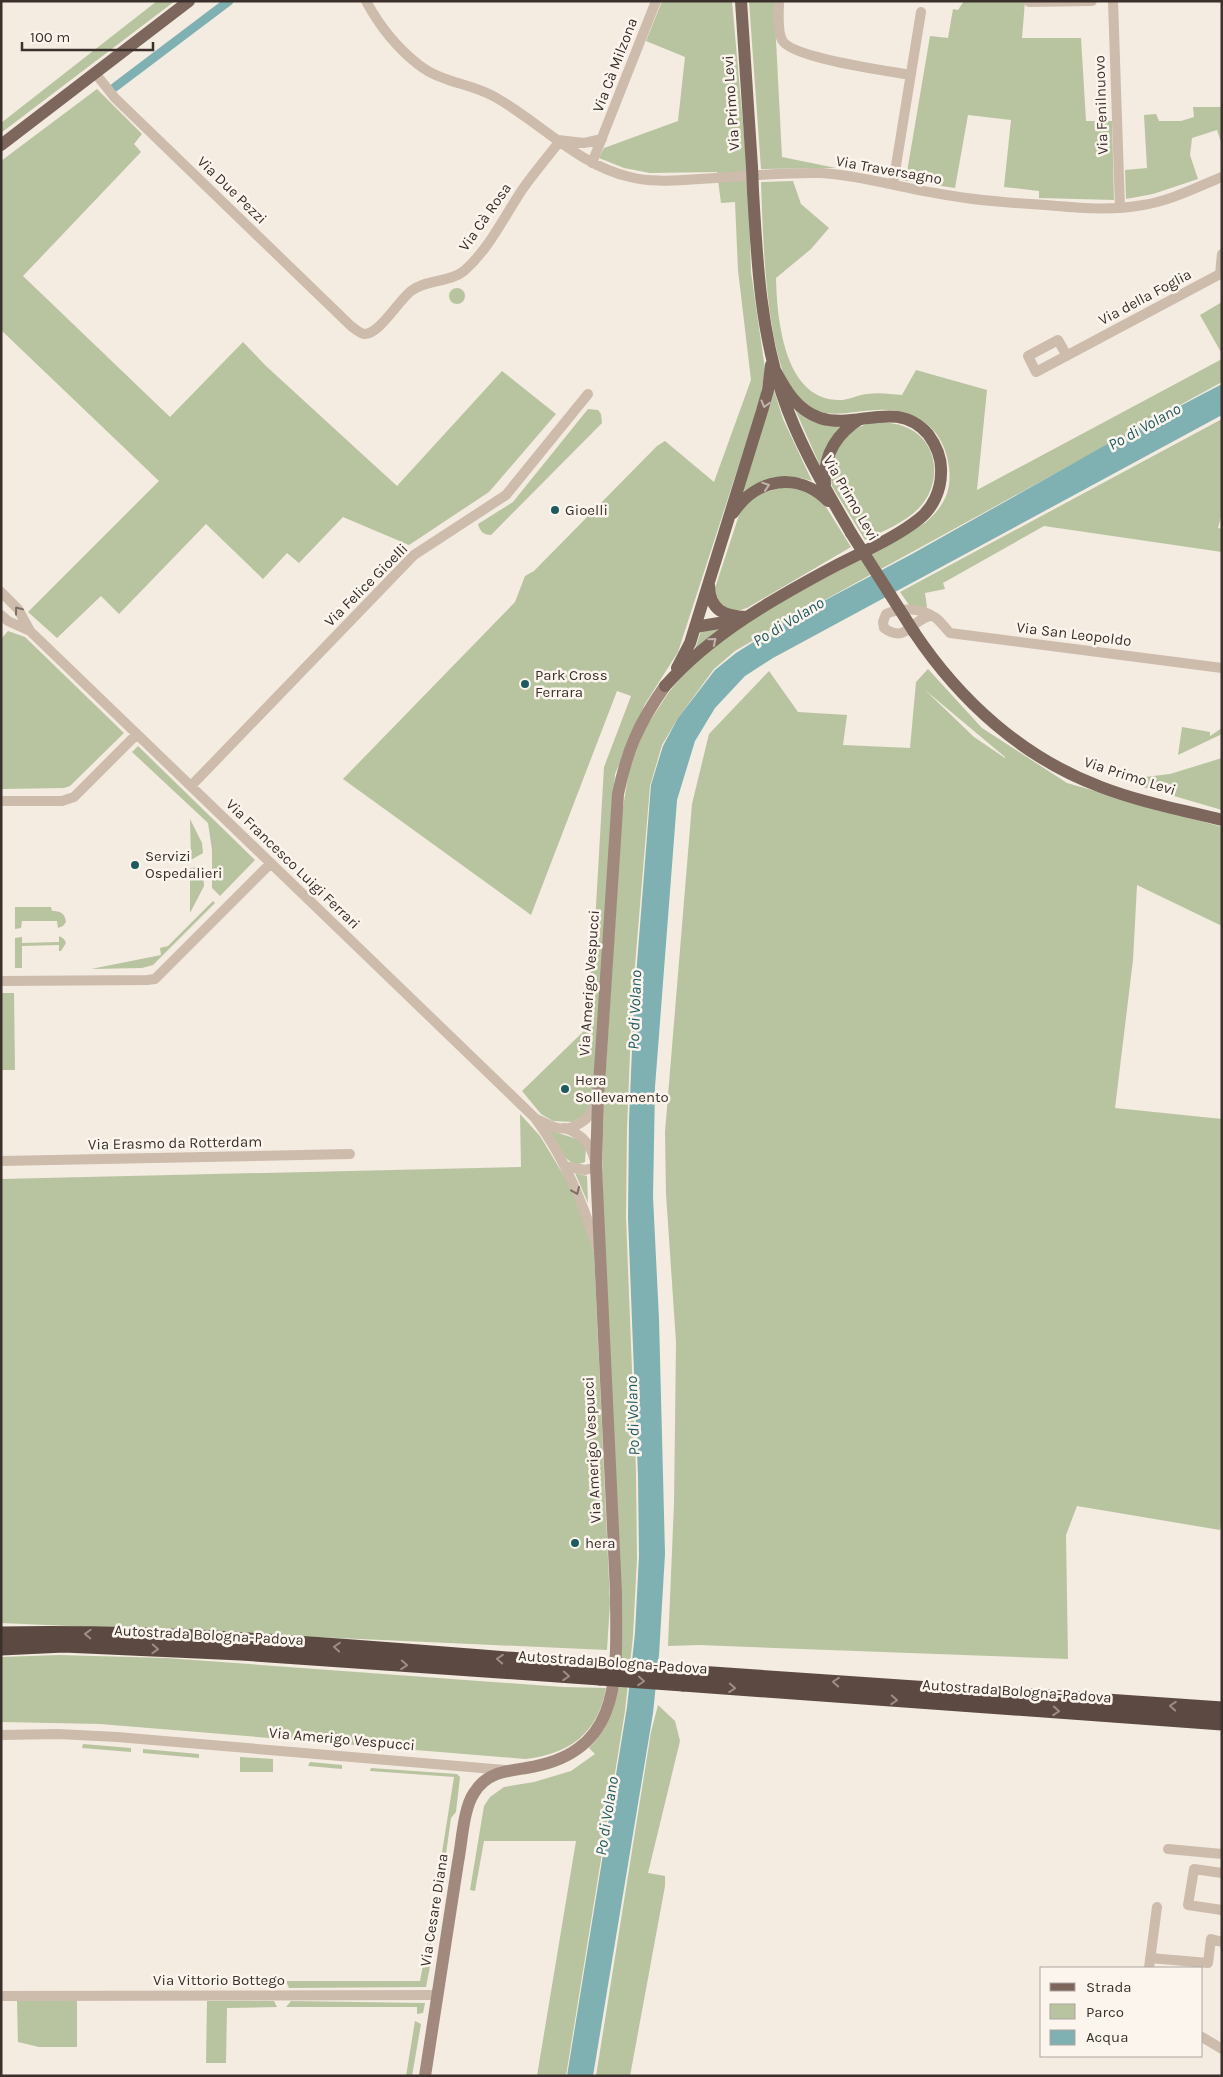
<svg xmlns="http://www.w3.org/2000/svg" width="1223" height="2077" font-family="Karla,sans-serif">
	<rect width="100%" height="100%" fill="#f4ebe1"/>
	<!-- green -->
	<path fill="#b8c4a0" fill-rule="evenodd" d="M157,1H175L1,133V123Z
		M662,1H732L748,180L751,272L765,369L760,400L678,652L645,704L615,774L593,1099L589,1112L573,1122L553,1121L541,1114L522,1091L585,1030L595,923L604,767L631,696L617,691L531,915L343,779L515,602L525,576L534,571L657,446L665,441L714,482L751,380L738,270L735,202L721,203L717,172L650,173L624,168L599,158L604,148L678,121L685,57L646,41Z
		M749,1H774L782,157L836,168L761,169Z
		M964,1H1025L1022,38H1081L1086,121H1112L1114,200L1039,198V191L1004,187L1011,120L968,115L955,188L901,180L899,176V170L907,172L930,36L948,38L953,9L958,10Z
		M97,89L142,134L134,144L141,152L23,276L170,417L243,342L266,366L397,486L502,371L556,414L489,492L409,545L343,517L299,563L287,553L263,579L206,524L119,614L101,596L57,638L28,612L159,481L1,330V161Z
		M1193,107H1222V145L1217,130L1192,138L1190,155L1198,179L1153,194L1126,199L1125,170L1147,168L1144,115L1156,114L1159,121H1181L1194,117Z
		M793,181L801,204L829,228L811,249L776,278C777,319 784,398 837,400C847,401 857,395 867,394C879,392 891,394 902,395L916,370L987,390L977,490L1222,359V382L788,620L735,651L714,669L678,718L662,745L650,786L632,1001L627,1130L626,1217L636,1472L637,1558L633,1636L625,1711L566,2076H537L576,1841H484L475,1891L470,1890L484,1806L490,1797L504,1787L534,1782L571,1771L595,1754L589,1748C605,1732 614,1714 617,1691L602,1173L604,1097L622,814L629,770L644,730L669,692L688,668L743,623L925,523C943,507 952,493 949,467C944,429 917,408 878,410C849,411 818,423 796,397C765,358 763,233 761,182Z
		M449 296a8 8 0 1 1 16 0a8 8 0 1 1-16 0Z
		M1222,302V354L1200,315Z
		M773,387L783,419L812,481L801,478L741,496Z
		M794,407L848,423L822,470Z
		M588,409L598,410L601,414L602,423L491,535C483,535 480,531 478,524L513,502Z
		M1222,419V513L1218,528L1222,529V552L1044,526L943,583L945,589L925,593L927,607L923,610L909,605L900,592Z
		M882,422C890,423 900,424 908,428C940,443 942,486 918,509C904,523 883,531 865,540L832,486C827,466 837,440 856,429C864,424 872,423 882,422Z
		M786,486L812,492L826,507L851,547L747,608L737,611L720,607L715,588L741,509L754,496Z
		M728,626L694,652L701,631Z
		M8,631L25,637L124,733L70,786L64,788L1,789V639Z
		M928,669L982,728L1067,783L1222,827V926L1137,885L1133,960L1115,1108L1222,1119V1520L1220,1530L1077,1506L1066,1535L1068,1659L699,1645L668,1646L674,1503L676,1342L666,1194L665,1132L692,804L709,734L769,671L798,712L847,715L843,745L910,748L916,682ZM925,690L1005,757V758L974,737Z
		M1182,727L1210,732V736L1222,728V734L1178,755Z
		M138,746L255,860L220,896L212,888V850L208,823L132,752Z
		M1222,758V810L1119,780L1170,774Z
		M190,819L202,843L203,853L191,860Z
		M203,867L204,886L190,913V868Z
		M213,901L215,903L153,965L142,968L91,969L161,955L160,948L168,946Z
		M15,907H51L52,911C60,911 65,913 66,922L63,926L58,928L57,921H22L21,928L15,929Z
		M59,936L64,939L66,943L61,951H59V945L22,946V968H15V938L22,937V943L59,942Z
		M1,993H14L15,1070H1Z
		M520,1114L540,1136L572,1189L594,1252L610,1603L607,1650L1,1623V1179L521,1167Z
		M549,1130L577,1139L586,1148L585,1162C566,1171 557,1143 549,1130Z
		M575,1173L587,1176L588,1203Z
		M59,1655L166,1658L563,1687L606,1688C598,1734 569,1754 525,1759L100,1724L1,1722V1657Z
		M658,1705L675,1721L680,1741L648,1873L665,1876V1886L630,2076H596L651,1732Z
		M83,1744L131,1748V1752L82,1748Z
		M143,1749L199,1754V1758L143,1753Z
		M240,1757L273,1759V1772H240Z
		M310,1762L342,1765V1769L308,1766Z
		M371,1768L457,1774L460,1777L456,1812L451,1818L445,1861L440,1865L454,1777L370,1771Z
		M436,1896L439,1899L430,1951L432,1956L426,1987L289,1988L286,1981H420Z
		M77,2000V2047H39L18,2042L17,2001Z
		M207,2001H274L277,2007L227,2008L226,2063H206Z
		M291,2001L425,2003L423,2013L417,2014V2007H286Z
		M415,2021L421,2024L412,2076H406Z"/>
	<!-- water -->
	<path fill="#7fb0b2" d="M1222,384V415L773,658L745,676L715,708L695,741L677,800L655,1087L653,1197L659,1319L665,1554L659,1655L653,1713L593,2076H567L627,1707L635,1633L639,1556L638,1475L628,1218L629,1121L634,1002L651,785L663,746L678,718L715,670L736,653L788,620L912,554L1104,446Z"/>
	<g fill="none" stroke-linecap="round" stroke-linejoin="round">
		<!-- canal -->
		<path stroke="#7fb0b2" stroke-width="9" d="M115,87L229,1"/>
		<!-- minor -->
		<path stroke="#cdbbac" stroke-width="10" d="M366,1C379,25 397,48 419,65C442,83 470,83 495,97C541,123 578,165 630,177C653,183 677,180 700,179C740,177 781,172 821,173C860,175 897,187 935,193C971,200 1009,203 1046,205C1078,208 1111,211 1143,205C1170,201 1197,187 1222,177
			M779,1C779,12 777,30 782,40C791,58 888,71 911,75
			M1113,1L1120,208
			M1029,2L1092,1
			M95,73L115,98L351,326C355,329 359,333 364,334C379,335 399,300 411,291C426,279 449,283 464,271C489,249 504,217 522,190C533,174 547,158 559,142
			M558,140L584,143L602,139
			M592,163L656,1
			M893,184L921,12
			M1067,356L1058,340L1028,356L1036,372L1220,274L1222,254
			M1,592L18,609L30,631L535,1118C564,1157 582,1201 597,1247
			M1,615L8,621L30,631
			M930,616C911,620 906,644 884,628L883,622L886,614C902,607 922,608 936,618C941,622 946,629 950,633L1222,668
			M191,786L414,555L506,495L588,394
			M1,801H62L74,797L137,734
			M1,981L147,980L155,979L271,863
			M536,1119C542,1121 548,1125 554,1127C573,1133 591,1119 597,1102
			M564,1128C584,1134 593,1147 596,1167L585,1170L565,1166
			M1,1161L350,1154
			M1,1735L58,1734L117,1737L505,1770
			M1168,1849L1222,1854
			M1222,1873L1194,1869L1188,1905L1222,1910
			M1150,1958L1208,1963L1211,1939L1222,1942
			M1149,1968L1157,1907
			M1,1996L437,1995
			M1202,2037L1222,2049"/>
		<!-- secondary -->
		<path stroke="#a18a7d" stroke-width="12" d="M425,2076C436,2005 447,1933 458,1862C462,1843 463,1809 474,1793C486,1773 505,1771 526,1768C626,1753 616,1672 616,1593L596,1167L598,1100L618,794C627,750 639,723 665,686"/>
		<!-- primary -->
		<path stroke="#7d675c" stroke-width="12" d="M741,1L752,167
			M1,145L189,1
			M753,191C757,259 760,328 782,394C798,443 825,488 851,533
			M825,485C823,456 836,434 860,419
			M733,513C756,478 798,471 828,501
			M709,585C710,611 724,616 747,617
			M695,627L737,620
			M914,632C960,701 1023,758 1101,787C1140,802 1182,810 1222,820
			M677,668L690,643L695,627L762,411L768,390L771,365
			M665,686C712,633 775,598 837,565C864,551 895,538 919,519C933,508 941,490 941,473C942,459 936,445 928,434C896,398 857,430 820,418C797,410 786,391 775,370"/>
		<!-- motorway -->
		<path stroke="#5c4a42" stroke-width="15" d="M1,1634C201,1630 401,1652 601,1666
			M1,1648L64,1645L241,1653L600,1678
			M683,1672L1222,1709
			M683,1684L1222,1723"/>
		<!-- primary-bridge -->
		<path stroke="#7d675c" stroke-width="12" d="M752,167L753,191
			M851,533L914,632"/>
		<!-- motorway-bridge -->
		<path stroke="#5c4a42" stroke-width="15" d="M601,1666L683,1672
			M600,1678L683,1684"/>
	</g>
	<!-- one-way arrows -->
	<defs><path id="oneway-chevron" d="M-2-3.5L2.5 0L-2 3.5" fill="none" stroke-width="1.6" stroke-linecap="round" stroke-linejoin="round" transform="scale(1.25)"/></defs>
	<g stroke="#c2b5ac">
		<use href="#oneway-chevron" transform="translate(765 404) rotate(105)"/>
		<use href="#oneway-chevron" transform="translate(766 486) rotate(-18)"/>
		<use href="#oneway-chevron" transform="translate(713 641) rotate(-39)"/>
	</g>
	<g stroke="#7d6f65">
		<use href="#oneway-chevron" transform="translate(18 610) rotate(-127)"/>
		<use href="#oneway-chevron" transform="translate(576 1191) rotate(67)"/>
	</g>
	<g stroke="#9c8e87">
		<use href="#oneway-chevron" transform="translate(88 1634) rotate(-178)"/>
		<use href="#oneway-chevron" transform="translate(337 1647) rotate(-176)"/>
		<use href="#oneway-chevron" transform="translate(155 1649) rotate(3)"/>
		<use href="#oneway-chevron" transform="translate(500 1659) rotate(-176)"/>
		<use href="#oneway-chevron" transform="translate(404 1665) rotate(4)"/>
		<use href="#oneway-chevron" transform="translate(566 1676) rotate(4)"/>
		<use href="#oneway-chevron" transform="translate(641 1681) rotate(4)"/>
		<use href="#oneway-chevron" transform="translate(836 1682) rotate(-176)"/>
		<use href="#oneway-chevron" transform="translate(732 1688) rotate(4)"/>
		<use href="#oneway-chevron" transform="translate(894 1700) rotate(4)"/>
		<use href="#oneway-chevron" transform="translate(1173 1706) rotate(-176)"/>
		<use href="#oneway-chevron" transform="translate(1056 1711) rotate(4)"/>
	</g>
	<!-- markers -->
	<g fill="#1f5a5e" stroke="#fbf5ee" stroke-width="2">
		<circle cx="555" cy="510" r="5"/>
		<circle cx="525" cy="684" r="5"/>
		<circle cx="135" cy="865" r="5"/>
		<circle cx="565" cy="1089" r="5"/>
		<circle cx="575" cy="1543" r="5"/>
	</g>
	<g text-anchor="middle" stroke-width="5" stroke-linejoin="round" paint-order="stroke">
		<!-- street labels -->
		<g font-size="15" fill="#3b302b" stroke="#fbf5ee">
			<text transform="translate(615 65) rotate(-69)" y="5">Via Cà Milzona</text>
			<text transform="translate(731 103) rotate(-94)" y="5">Via Primo Levi</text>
			<text transform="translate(1101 105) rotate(-92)" y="5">Via Fenilnuovo</text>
			<text transform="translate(889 170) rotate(10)" y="5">Via Traversagno</text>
			<text transform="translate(232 190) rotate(44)" y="5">Via Due Pezzi</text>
			<text transform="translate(485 217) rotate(-55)" y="5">Via Cà Rosa</text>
			<text transform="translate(1145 297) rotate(-28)" y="5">Via della Foglia</text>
			<text transform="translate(851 498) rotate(60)" y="5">Via Primo Levi</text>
			<text transform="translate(366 585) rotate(-45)" y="5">Via Felice Gioelli</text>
			<text transform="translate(1074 634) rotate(7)" y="5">Via San Leopoldo</text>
			<text transform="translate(1130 776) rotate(18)" y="5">Via Primo Levi</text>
			<text transform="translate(293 864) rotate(44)" y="5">Via Francesco Luigi Ferrari</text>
			<text transform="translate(589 983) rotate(-86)" y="5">Via Amerigo Vespucci</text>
			<text transform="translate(175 1143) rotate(-1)" y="5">Via Erasmo da Rotterdam</text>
			<text transform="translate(592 1450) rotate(-93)" y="5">Via Amerigo Vespucci</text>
			<text transform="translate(209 1635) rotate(3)" y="5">Autostrada Bologna-Padova</text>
			<text transform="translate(613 1662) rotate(4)" y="5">Autostrada Bologna-Padova</text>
			<text transform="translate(1017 1691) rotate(4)" y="5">Autostrada Bologna-Padova</text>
			<text transform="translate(342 1739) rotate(5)" y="5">Via Amerigo Vespucci</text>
			<text transform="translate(434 1910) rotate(-81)" y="5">Via Cesare Diana</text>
			<text x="219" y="1985">Via Vittorio Bottego</text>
		</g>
		<!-- poi labels -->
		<g font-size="15" fill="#3b302b" stroke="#fbf5ee" text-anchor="start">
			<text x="565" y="515">Gioelli</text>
			<text x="535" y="680">Park Cross<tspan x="535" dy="17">Ferrara</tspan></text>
			<text x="145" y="861">Servizi<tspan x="145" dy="17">Ospedalieri</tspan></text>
			<text x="575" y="1085">Hera<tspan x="575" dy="17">Sollevamento</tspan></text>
			<text x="585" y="1548">hera</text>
		</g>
		<!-- water labels -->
		<g font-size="16" font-style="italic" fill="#1f5a5e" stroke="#fbf5ee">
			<text transform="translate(1144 426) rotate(-29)" y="6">Po di Volano</text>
			<text transform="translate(788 621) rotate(-31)" y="6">Po di Volano</text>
			<text transform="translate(634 1010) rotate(-88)" y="6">Po di Volano</text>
			<text transform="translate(632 1416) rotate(-92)" y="6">Po di Volano</text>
			<text transform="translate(606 1816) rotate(-81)" y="6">Po di Volano</text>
		</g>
	</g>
	<!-- border -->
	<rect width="1223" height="2077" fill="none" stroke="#3b302b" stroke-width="5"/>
	<!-- legend -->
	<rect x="1040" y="1967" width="162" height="90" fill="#fbf5ee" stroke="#aea6a0"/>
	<rect x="1050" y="1983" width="25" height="8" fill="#7d675c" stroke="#aea6a0"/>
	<text x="1086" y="1992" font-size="15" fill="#3b302b">Strada</text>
	<rect x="1050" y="2004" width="25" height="15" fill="#b8c4a0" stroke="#aea6a0"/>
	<text x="1086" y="2017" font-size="15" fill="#3b302b">Parco</text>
	<rect x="1050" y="2030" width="25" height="15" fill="#7fb0b2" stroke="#aea6a0"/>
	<text x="1086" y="2042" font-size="15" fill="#3b302b">Acqua</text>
	<!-- scale -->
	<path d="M22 42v8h131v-8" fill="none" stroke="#3b302b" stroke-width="2.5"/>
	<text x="30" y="42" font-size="15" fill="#3b302b" stroke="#fbf5ee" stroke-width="4" paint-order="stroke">100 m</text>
</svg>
